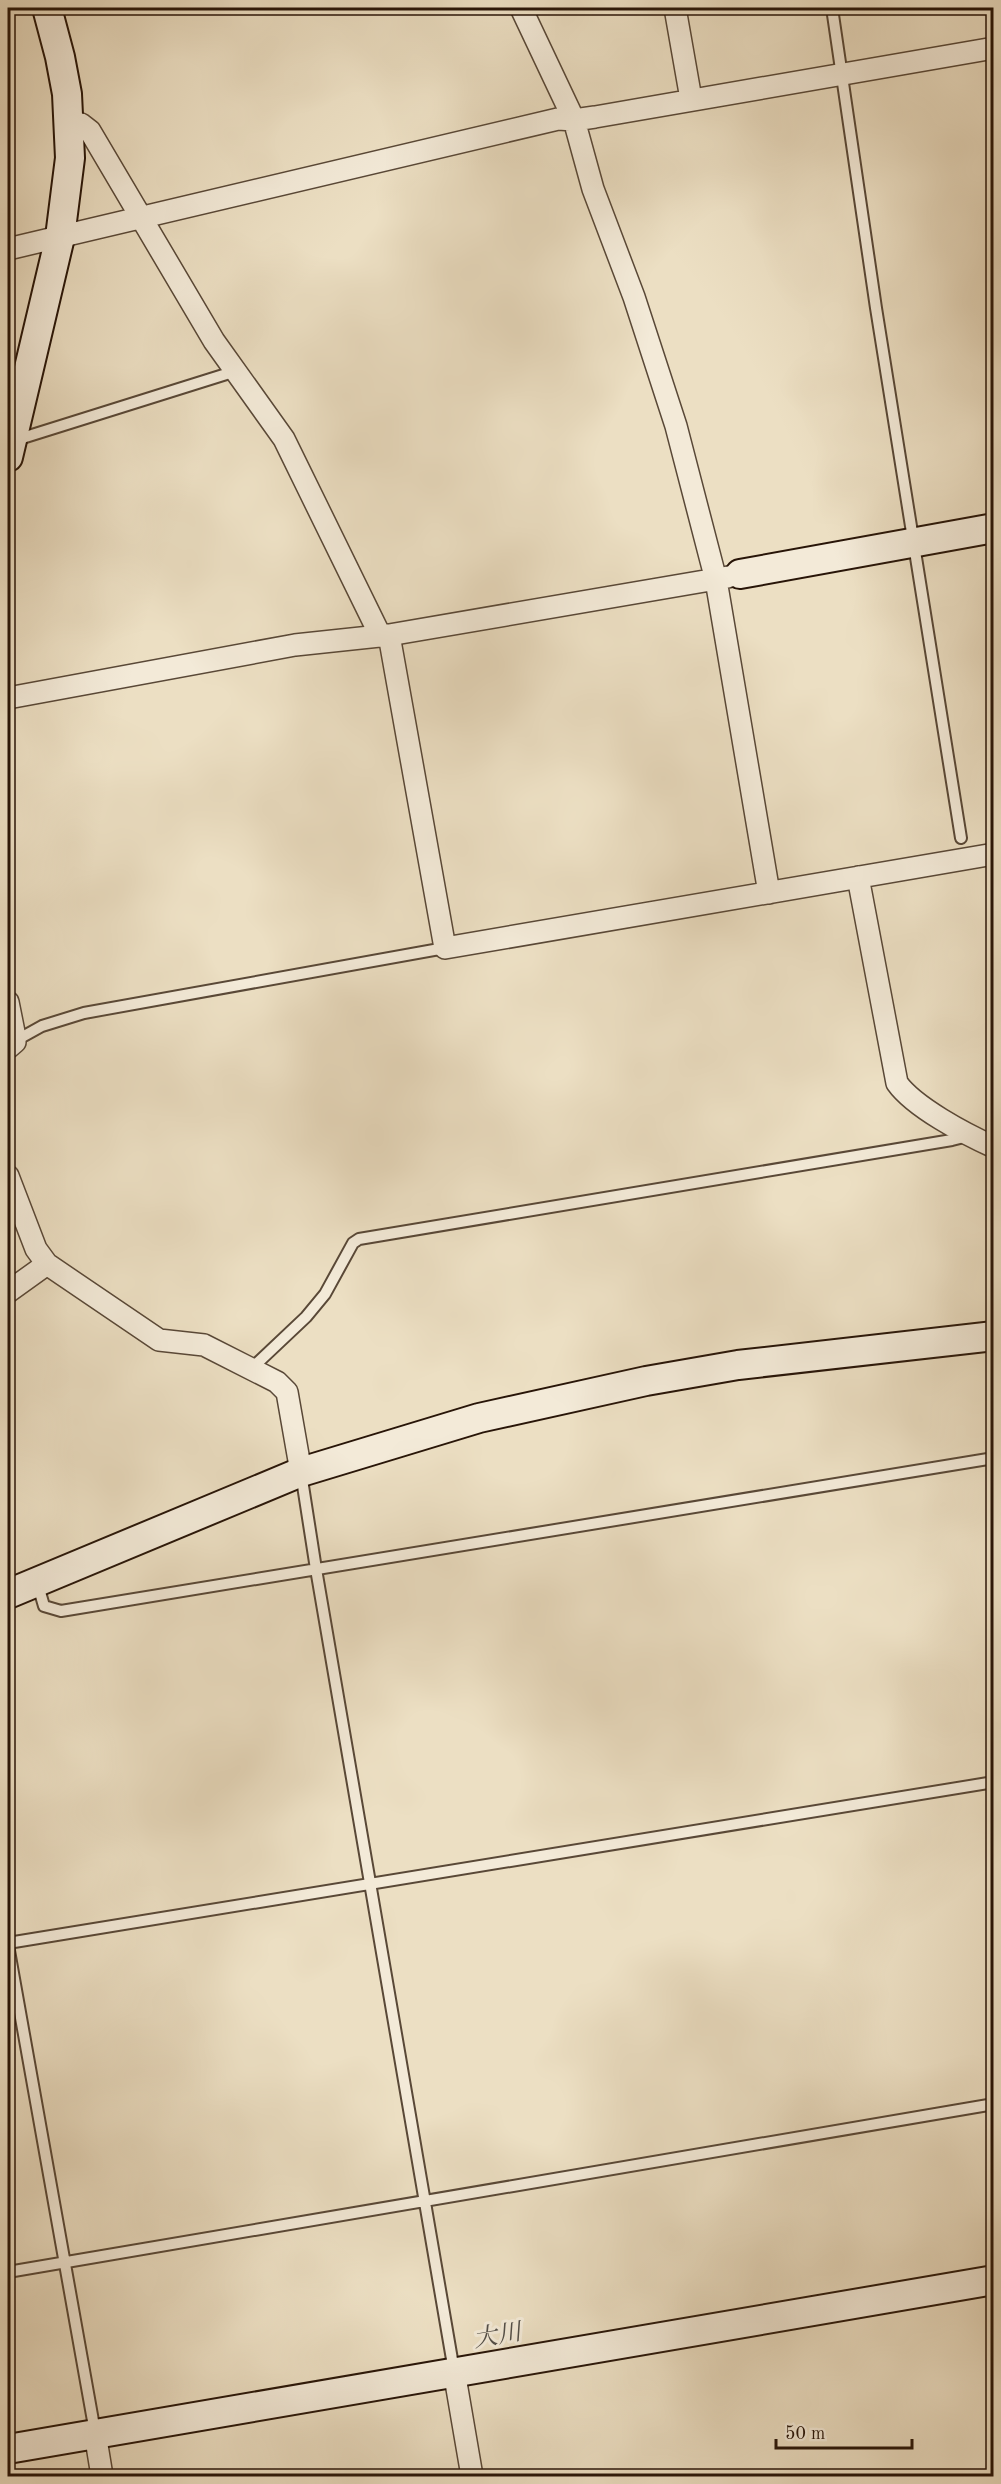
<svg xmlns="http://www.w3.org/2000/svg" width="1001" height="2484" font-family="'Old Standard TT','Noto Serif JP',serif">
	<rect width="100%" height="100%" fill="#ecdfc3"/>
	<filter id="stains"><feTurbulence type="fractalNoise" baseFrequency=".00333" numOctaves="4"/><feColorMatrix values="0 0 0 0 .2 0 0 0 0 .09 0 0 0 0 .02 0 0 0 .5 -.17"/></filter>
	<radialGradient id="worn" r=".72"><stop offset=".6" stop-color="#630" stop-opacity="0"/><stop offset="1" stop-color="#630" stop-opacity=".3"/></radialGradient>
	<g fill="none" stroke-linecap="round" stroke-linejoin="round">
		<!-- lane casing -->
		<g stroke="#594837" stroke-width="14">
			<path id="lane" d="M832,8L876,308L961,838
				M16,440L236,371
				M15,1037L24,1036L42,1026L84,1013L445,948
				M252,1368L306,1317L325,1294L353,1243L359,1239L952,1140L960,1138L965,1133
				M301,1473L316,1569L454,2371
				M37,1582L44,1606L61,1611L994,1458
				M8,1943L994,1782
				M8,1945L95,2432
				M8,2272L994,2104"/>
		</g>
		<!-- street casing -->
		<g stroke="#594837" stroke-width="24">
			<path id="street" d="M521,8L574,120L593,189L634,297L676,426L716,580L769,893
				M675,8L691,99
				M69,124H81L90,131L214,341L284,439L380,635
				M8,249L558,119L574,120L595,117L994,48
				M389,635L445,948L994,854
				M8,698L295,645L389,635L728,577
				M858,877L897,1083C914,1107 965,1134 994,1147
				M8,1002L15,1037V1042L8,1048
				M8,1176L36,1249L47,1264L159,1340L204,1345L277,1382L287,1392L301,1472
				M8,1292L47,1264
				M454,2371L472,2476
				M95,2433L102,2476"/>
		</g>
		<!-- secondary casing -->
		<g stroke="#281508" stroke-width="32">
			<path id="secondary" d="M8,457L60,237L70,158L67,94L60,57L47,8
				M740,574L994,528
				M8,1594L301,1472L479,1418L646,1381L738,1365L994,1336
				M8,2449L994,2280"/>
		</g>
		<!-- lane -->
		<use href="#lane" stroke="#f3ead8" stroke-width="10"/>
		<!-- street -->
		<use href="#street" stroke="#f3ead8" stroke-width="21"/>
		<!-- secondary -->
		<use href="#secondary" stroke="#f3ead8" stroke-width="28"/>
	</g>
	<g text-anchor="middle" stroke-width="6" stroke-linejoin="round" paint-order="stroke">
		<!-- water labels -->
		<g font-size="24" font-style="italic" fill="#524e48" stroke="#f3ead8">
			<text transform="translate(497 2335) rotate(-10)" y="8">大川</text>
		</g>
	</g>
	<!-- margin -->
	<rect width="1001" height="2484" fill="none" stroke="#ecdfc3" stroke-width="30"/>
	<rect x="9" y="9" width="983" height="2466" fill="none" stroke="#281508" stroke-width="3"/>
	<rect x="15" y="15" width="971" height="2454" fill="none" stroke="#281508" stroke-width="1.5"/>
	<!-- scale -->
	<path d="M776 2439v9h136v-9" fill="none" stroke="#281508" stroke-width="3"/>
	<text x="785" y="2439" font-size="18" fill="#281508" stroke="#f3ead8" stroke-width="4.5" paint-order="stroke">50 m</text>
	<rect width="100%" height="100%" filter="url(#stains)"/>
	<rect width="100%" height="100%" fill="url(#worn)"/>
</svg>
